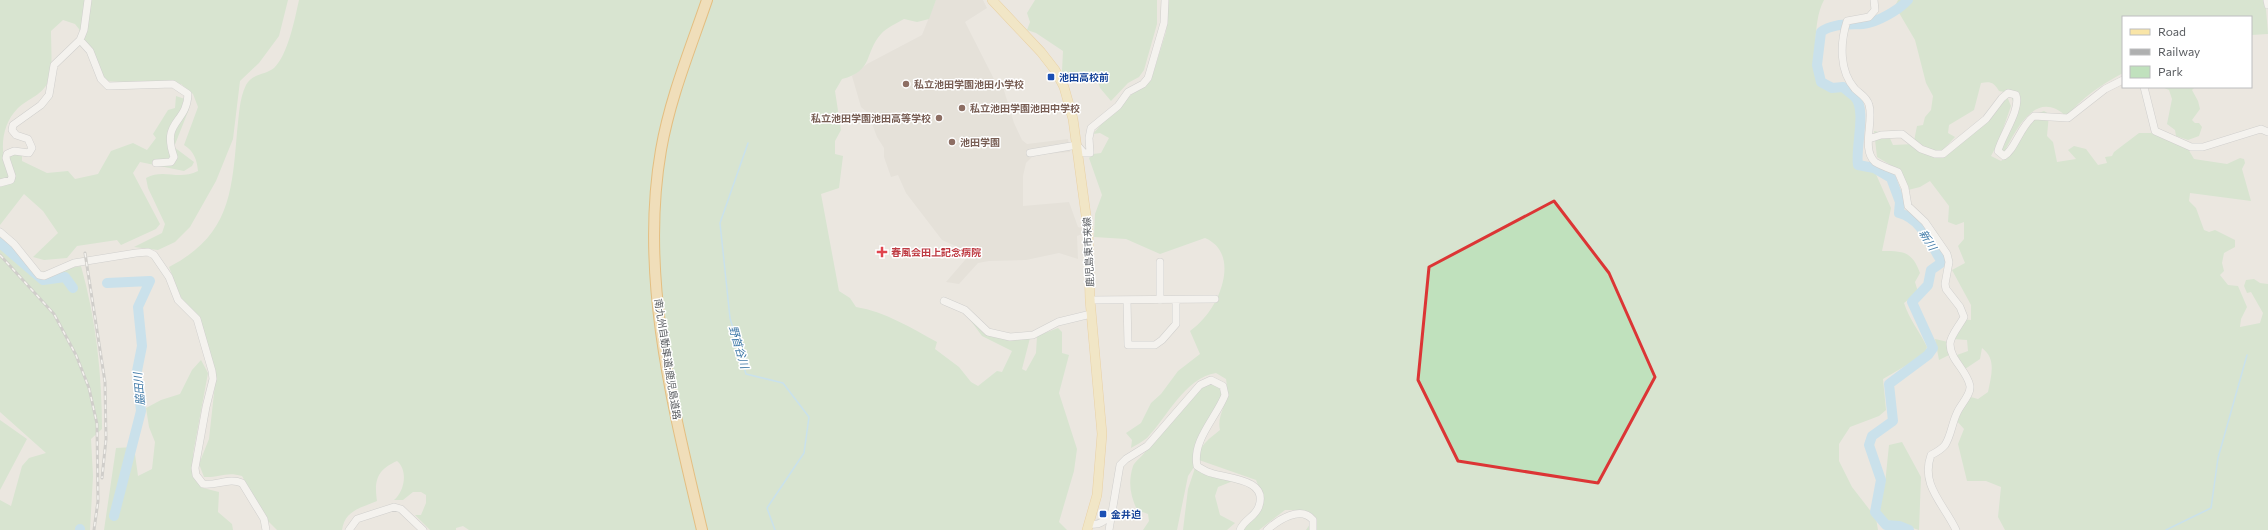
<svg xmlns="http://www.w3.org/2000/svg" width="2268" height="530" font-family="Commissioner,'Noto Sans JP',sans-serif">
	<rect width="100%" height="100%" fill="#ebe7e0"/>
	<!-- education -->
	<path fill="#ddd9d1" d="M936,0H983L987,8L965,22L997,85L1002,84L1014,123L1022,140L1027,144L1068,139L1070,152L1034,155L1026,163L1023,176V206L1069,202L1078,227L1081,228L1082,234L1077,236L1078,259L1059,253L1026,260L989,261L978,263L959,284L946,282L971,253L942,240L906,193L898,175L891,177L884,157V148L877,137L868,113L861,107L852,76L867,64L922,35Z"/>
	<!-- green -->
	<path fill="#c0e1bd" d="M0,0H288L279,36L259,63L240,81L233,139L216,181L190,227L175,242L158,250L134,247L162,233L165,224L148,188L146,178C164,168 178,181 198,171C197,160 194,151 184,145L198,107L193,94L181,84L100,81L79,29L75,24L63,20L51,31C51,42 53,72 49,80C43,95 29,98 18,108C2,124 0,147 6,167V155L22,151V161L47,173L68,171L75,179L98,174L111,151L133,143L147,150L156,138L153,134L168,110L175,108L176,96L185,99L189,109L174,147L194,162L192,166L184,171L140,162L133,173L160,224L156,229L121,245L117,240L77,246L67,258L44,260L33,257L58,233L43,211L24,194L0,225Z
		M299,0H936L929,19L917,22L904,19C897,23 886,28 881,34C864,53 874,71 842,79L835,91L841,130L835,141V154L843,156L839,188L821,194L839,291L850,298L856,307C886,312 911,328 937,342L935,349L959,367L971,382L978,386L997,371L1002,372L1012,351L982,336L965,313C988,339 997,334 1030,338L1022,369L1026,371L1036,353L1037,336L1058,328L1062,332V353L1069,355L1059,393L1077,449L1074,471L1059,522L1067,530H469L463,526L456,528V530H430L415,515H421L426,503V495L421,492H413L403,500H394C405,491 408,470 397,461C377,470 374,480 377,501C361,508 345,510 342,530H277L267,520L242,476C226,471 219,478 204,477L199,464L209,439L216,375L209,350L179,293L169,267C229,236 232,194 237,132C239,117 239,99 246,85C252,73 266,75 274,68C288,55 295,18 299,0Z
		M1035,0H1157V24L1144,70L1139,77L1128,83L1111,101L1100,88L1095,72L1068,75L1062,71L1063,51L1036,33L1027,30L1030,22L1027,13Z
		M1168,0H1824C1813,19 1814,64 1819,85C1832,91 1845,87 1855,94C1874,105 1852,148 1863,168L1875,172L1891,208L1882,251C1903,251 1912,251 1920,273L1915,282L1918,292L1904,303C1909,319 1920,332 1927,347L1924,355L1883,379L1886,410L1879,416L1850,427L1839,444V461L1852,487L1876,518L1878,530H1306L1310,524L1309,515L1304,510H1285L1259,530H1240L1261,504L1262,495L1256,480L1199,460C1198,446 1209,439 1220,430C1216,413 1231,403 1226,379L1216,373C1185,378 1167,417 1147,438C1142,442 1136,445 1131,448L1132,440L1126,433L1141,423L1151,403L1161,394L1178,371L1200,354L1190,331C1195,327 1200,323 1204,318C1223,297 1238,252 1205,238L1160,254L1126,239L1094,237L1095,214L1102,195L1089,158L1093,154L1101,153L1109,138L1100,133L1093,134L1104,121L1116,112L1127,98L1151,80L1166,32Z
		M1898,0H2263L2266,9L2268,34L2251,35V17H2123V73C2103,84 2080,98 2067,117C2035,87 2016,131 2003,154L1999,156L2015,107L2010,93L1999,91C1994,82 1990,81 1981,83L1974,110L1949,125L1948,133L1955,137L1941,152L1937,153L1914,141L1917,126L1923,125L1925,117L1931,110L1933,96L1926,83L1915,40L1895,6Z
		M2162,87H2195L2192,90L2198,101L2200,109L2192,120L2195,123H2199L2202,127L2199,136L2188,140L2176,136L2175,130L2167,124L2172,99L2169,90Z
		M2006,94L2011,106L1998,143L1991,156L2001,161L2005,158L2036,114L2044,111L2049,114L2047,136L2053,142L2057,162L2076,159L2068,150L2074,146L2086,149L2098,165L2107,163L2105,157L2112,156L2114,152L2139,133H2151L2187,147L2194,159L2227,164L2240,158L2244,159L2245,163L2242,169L2251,201L2190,193L2189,201L2196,208L2204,230L2209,232L2215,230L2235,240V247L2224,253L2222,263L2224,271L2220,275L2228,285L2238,286L2247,307L2241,319L2240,327L2260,323L2263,313L2251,292L2247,293L2244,286L2246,280L2254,279L2260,283L2268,284V530H2005L1998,517L2001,487L1986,481H1967L1958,444L1964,429L1956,420L1967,396L1978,399L1988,392C1991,376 1997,359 1982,348L1980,359L1965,369L1957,355L1968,351L1967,340L1953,339L1961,319L1971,320V305L1952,270L1965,263L1958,246L1964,239V222L1956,225L1948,222L1949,206L1930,181L1920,187L1908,190L1899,170L1877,157L1874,131L1888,134L1893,145L1914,144L1939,157L1978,126Z
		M0,237L38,274L81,266C96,319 102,375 102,429L91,439L93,476L90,530H0V500L11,506L22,466L29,458L46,453L0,412Z
		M1935,339L1948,342L1949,355L1939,360Z
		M201,360L208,373L193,454L195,475L203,488L219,492L218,512L232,524L233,530H104L116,448L134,447L138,476L152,469L155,442L149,427L146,408L161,400L180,394L192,370Z
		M1212,382L1217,384L1223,392L1194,467L1188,476L1177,530H1143L1149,521L1148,514L1137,510C1130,495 1128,482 1133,466C1135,461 1142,457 1145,452C1163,428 1182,395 1212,382Z
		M0,420L27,439L0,490Z
		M1902,442L1921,477L1919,530L1885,519L1878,511L1885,484L1889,445Z
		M1196,465L1238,479L1218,487L1215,496L1220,515L1235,523L1227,530H1183L1188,489Z"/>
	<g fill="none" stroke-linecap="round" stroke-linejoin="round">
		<!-- stream -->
		<path stroke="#a2d9f8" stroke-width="1.5" d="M748,143L720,223L730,318L746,374L783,383L809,417L804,453L767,508L775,530
			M2166,530L2211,508L2218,458L2247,355"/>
		<!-- river -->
		<path stroke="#a2d9f8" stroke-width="10" d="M1908,0C1899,10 1876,23 1863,24C1848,25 1833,23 1821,32L1817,65L1821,82L1832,88L1843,87C1847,91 1852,94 1855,97C1867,110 1855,148 1858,165L1874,168L1891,178L1900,202L1899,213C1921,219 1929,241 1940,259L1941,263L1931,270L1928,285L1912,302L1933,348L1928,355L1889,384L1893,421L1872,436L1869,445L1881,480L1875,512L1886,525L1899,526L1909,530
			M0,243L43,280L65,277L73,288
			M107,283L150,281L138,307L142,346L137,371L141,411L114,516
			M80,530V529"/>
		<!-- minor casing -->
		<g stroke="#b1b3b7" stroke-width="8">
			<path id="minor" d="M1874,0L1875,10L1869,17L1847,21C1840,43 1839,71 1855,89C1860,94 1867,97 1869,105C1874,121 1861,149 1875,162C1879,165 1893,170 1898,172L1905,188L1908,206L1925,222L1947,254L1949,262L1945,284L1946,289L1960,307L1964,317C1960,325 1950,336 1950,344C1950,360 1967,370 1970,386C1971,395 1960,405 1957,413C1952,423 1951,436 1945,445C1941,450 1937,452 1931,455C1920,485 1944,504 1956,530
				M2267,0L2268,5
				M80,40L90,51L101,79L108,86L173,84L188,94C187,124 161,120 174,157L171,162L156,163
				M2144,87L2155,131L2191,147H2203L2261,129L2268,132
				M1869,139L1881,135L1902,134L1921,149L1935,154H1943L1986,119L2002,98L2008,93L2016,95C2021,110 2002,135 1998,151L2004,156C2015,150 2020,126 2034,116L2068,118L2105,89L2123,80
				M1030,153L1077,145L1084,153H1090L1089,138L1091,128L1118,106L1128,92L1143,84L1148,78L1164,23L1165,0
				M0,183L11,180L12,176L6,158L7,154L14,151L29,153L32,148L28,139L16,135L12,130L13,125L41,105L49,95L54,65L80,40L84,30L88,0
				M0,232L14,244L39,275L44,276L74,263L136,253L148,252L154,255L169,277L178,300L197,319L212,371L213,379L206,407L195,468L196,475L203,484C217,486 229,477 242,483L264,519L266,530
				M1090,300L1215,299
				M1127,300L1128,345H1155L1162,340L1176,324V300
				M1160,300V262
				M944,301L965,310L988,332L1010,337L1033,335L1058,322L1091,314
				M1090,524C1101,526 1105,520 1112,512
				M349,530L357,519L394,507L401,509L423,530
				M1109,530L1120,465L1126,459L1147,446L1200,385L1211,380L1223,386L1225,395C1216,418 1192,440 1197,466C1202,469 1206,472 1211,473C1229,479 1268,479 1259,506C1256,517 1244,519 1240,530
				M1267,530C1278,520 1301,505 1313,520V530"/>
		</g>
		<!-- major casing -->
		<g stroke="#e6b65d" stroke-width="10">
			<path id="major" d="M992,0L1041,52L1055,70L1064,87L1073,119L1088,230L1090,300L1102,434L1097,495L1087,530"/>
		</g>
		<!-- highway casing -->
		<g stroke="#db8c0f" stroke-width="12">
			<path id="highway" d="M702,530C673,407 639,277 661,150C670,98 690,50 707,0"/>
		</g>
		<!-- minor -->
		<use href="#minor" stroke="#fff" stroke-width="7"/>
		<!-- major -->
		<use href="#major" stroke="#f9e5a7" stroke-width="9"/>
		<!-- highway -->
		<use href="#highway" stroke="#f5d38d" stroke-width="10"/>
		<!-- rail casing -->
		<g stroke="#afb0b0" stroke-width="3">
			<path id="rail" d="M85,253L105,382L106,439L102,478
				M0,255L54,314L76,355L89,388L97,424L98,501L94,530"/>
		</g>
		<!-- rail -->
		<use href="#rail" stroke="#fff" stroke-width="1.5" stroke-dasharray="4.5" stroke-linecap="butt"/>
	</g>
	<!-- marked area -->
	<path d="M0 0H2268V530H0ZM1554,201L1609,273L1655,377L1598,483L1458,461L1418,380L1429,267Z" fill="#ebe7e0" fill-opacity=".55" fill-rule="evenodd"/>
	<path fill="none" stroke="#dc3535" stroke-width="3" stroke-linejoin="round" d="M1554,201L1609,273L1655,377L1598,483L1458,461L1418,380L1429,267Z"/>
	<!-- markers -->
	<g fill="#1a4fb4" stroke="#fff" stroke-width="1.5">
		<rect x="1047" y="73" width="8" height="8" rx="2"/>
		<rect x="1099" y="510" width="8" height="8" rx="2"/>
	</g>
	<g fill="#8d6e63" stroke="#fff" stroke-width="1.5">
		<circle cx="906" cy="84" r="4"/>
		<circle cx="962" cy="108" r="4"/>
		<circle cx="939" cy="118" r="4"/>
		<circle cx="952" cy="142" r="4"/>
	</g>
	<path fill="#e0444e" stroke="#fff" stroke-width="1.5" d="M880 246h4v4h4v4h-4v4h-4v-4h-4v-4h4z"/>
	<g text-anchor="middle" stroke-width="3" stroke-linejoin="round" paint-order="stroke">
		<!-- transit labels -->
		<g font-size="10" font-weight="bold" fill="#164399" stroke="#fff" text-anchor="start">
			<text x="1059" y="81">池田高校前</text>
			<text x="1111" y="518">金井迫</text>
		</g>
		<!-- education labels -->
		<g font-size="10" font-weight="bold" fill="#785e54" stroke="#fff" text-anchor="start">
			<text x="914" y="88">私立池田学園池田小学校</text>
			<text x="970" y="112">私立池田学園池田中学校</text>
			<text x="931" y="122" text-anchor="end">私立池田学園池田高等学校</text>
			<text x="960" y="146">池田学園</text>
		</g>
		<!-- health labels -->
		<g font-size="10" font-weight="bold" fill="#be3a42" stroke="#fff" text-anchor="start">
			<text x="891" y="256">春風会田上記念病院</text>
		</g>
		<!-- street labels -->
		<g font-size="10" fill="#595c60" stroke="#fff">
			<text transform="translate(1088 252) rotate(-93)" y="4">鹿児島東市来線</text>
			<text transform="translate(668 359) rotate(81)" y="4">南九州自動車道;鹿児島道路</text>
		</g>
		<!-- water labels -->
		<g font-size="11" font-style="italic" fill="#427ba8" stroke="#fff">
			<text transform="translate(1928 240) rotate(58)" y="4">新川</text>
			<text transform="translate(739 347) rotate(74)" y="4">野首谷川</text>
			<text transform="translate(139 389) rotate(-95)" y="4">脇田川</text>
		</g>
	</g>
	<!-- legend -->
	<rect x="2122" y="16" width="130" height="72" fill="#ffffff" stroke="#bdbebf"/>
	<rect x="2130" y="29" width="20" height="6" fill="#f9e5a7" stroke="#bdbebf"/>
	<text x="2158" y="36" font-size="12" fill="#595c60">Road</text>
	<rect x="2130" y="49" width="20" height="6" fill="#afb0b0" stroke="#bdbebf"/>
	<text x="2158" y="56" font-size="12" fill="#595c60">Railway</text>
	<rect x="2130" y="66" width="20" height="12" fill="#c0e1bd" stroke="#bdbebf"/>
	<text x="2158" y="76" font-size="12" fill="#595c60">Park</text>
</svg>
